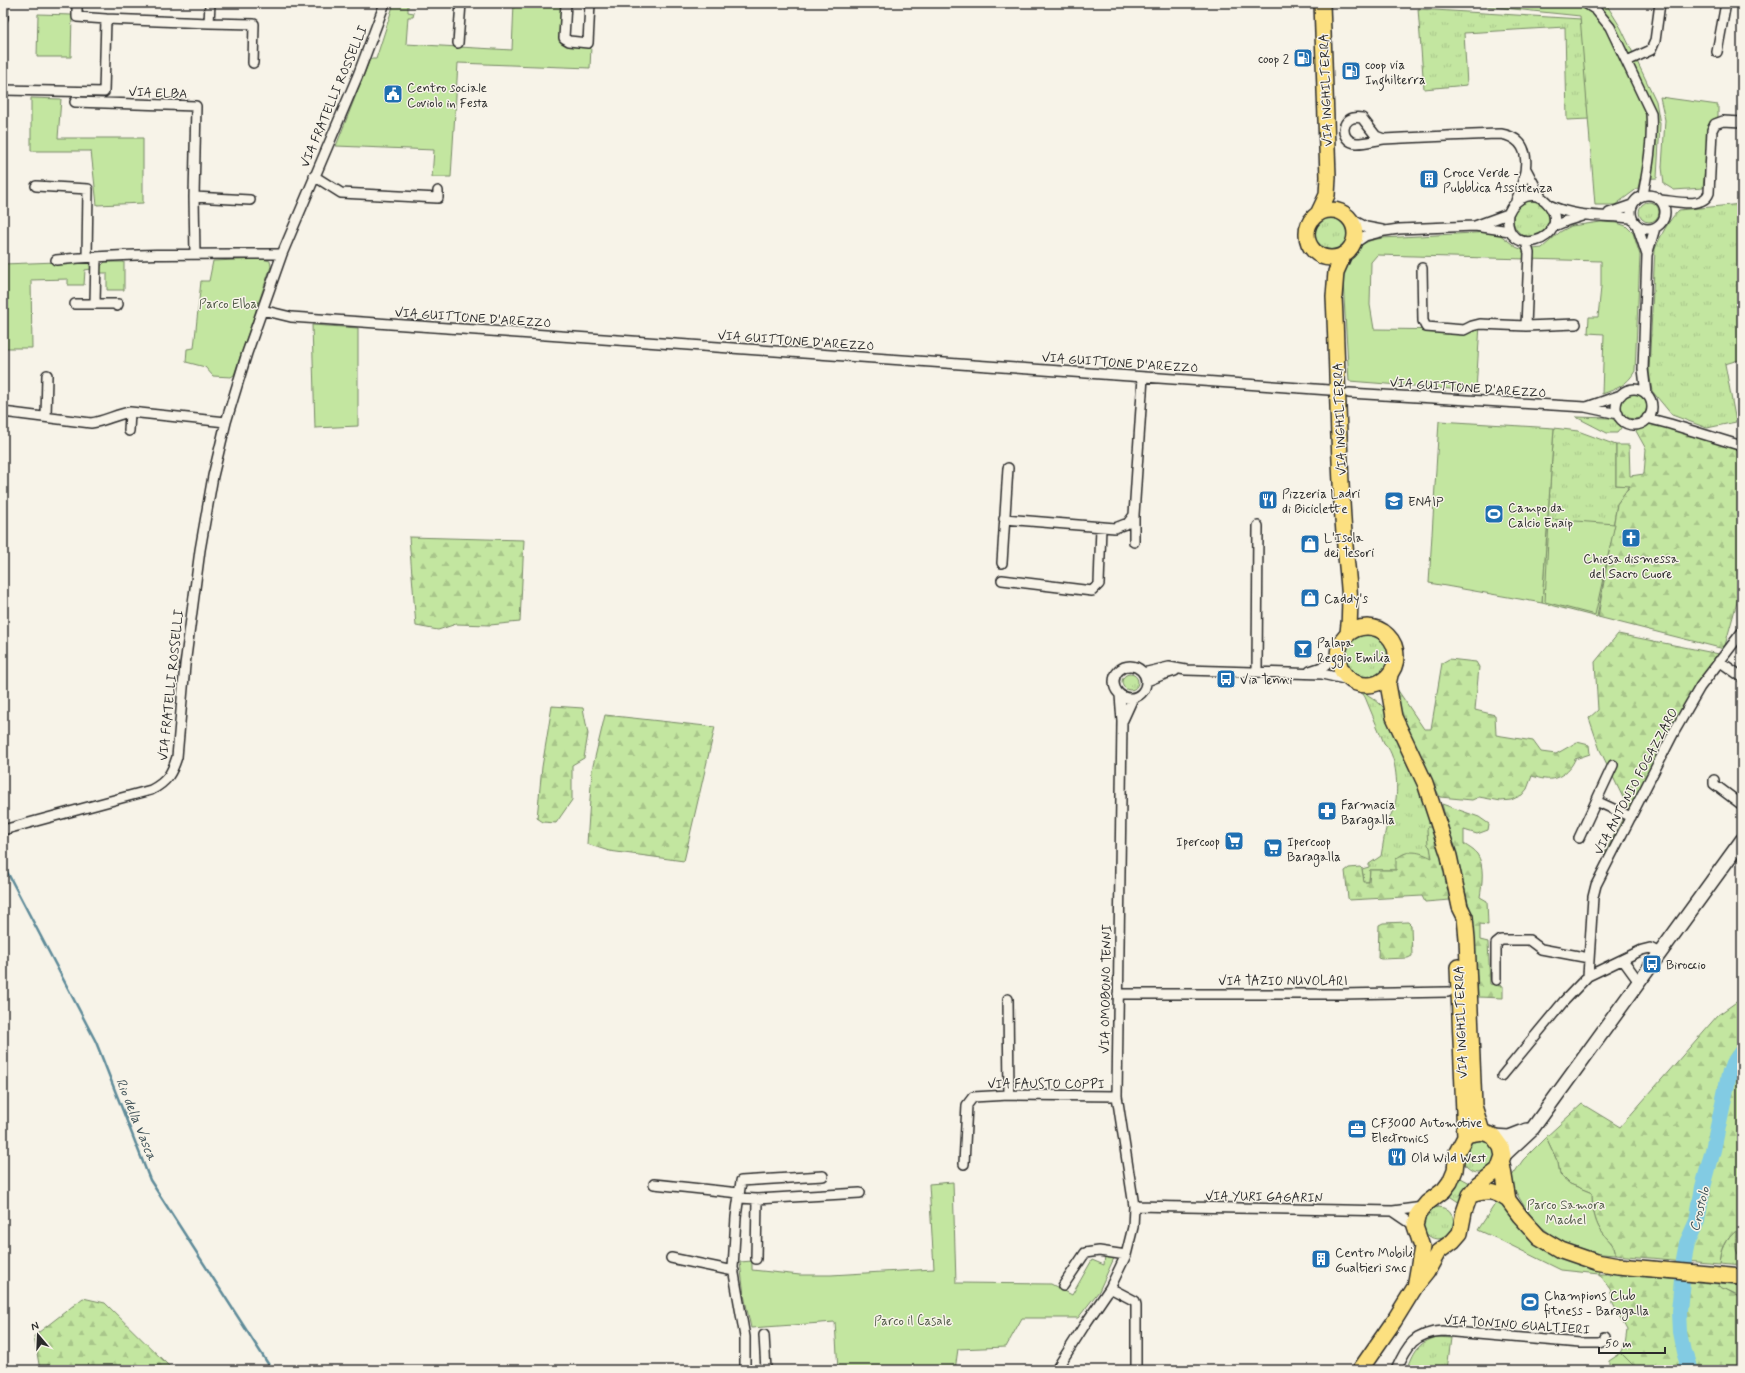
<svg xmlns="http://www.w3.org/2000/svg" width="1745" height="1373" font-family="Mynerve,sans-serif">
	<defs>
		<pattern id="grass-tufts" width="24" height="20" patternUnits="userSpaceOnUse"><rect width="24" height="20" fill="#c3e6a0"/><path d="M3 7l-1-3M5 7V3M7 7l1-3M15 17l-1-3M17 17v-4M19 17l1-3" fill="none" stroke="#a8c58a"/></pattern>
		<pattern id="forest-firs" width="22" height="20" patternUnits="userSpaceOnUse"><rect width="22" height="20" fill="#c3e6a0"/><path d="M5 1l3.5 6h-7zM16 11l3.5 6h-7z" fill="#a8c58a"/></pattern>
	</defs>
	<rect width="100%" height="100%" fill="#f7f3e8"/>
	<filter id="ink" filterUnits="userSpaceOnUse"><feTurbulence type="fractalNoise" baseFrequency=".025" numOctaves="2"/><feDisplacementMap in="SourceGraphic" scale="8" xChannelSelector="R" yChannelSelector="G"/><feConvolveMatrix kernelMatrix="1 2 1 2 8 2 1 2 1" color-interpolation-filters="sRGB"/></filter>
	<g filter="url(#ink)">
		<!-- grass -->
		<path fill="url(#grass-tufts)" stroke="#786" d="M1418,9L1581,19L1589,119L1567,120L1565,27L1464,33L1467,85L1424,89Z
			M1513 219a18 18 0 1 1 36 0a18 18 0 1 1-36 0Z
			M1639 212a10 10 0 1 1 20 0a10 10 0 1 1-20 0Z
			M1742,204V359L1725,364L1736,422L1707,428L1672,415L1652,391L1649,372L1655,249C1661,235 1668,221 1679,210Z
			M1313 233a18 18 0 1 1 36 0a18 18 0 1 1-36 0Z
			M1621 406a13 13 0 1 1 26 0a13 13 0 1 1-26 0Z
			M1576,417L1611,418L1619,423L1621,428L1617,433H1607Z
			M1554,428L1578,431L1616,445V485H1630L1617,504L1597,617L1542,603Z
			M1345 656a22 22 0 1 1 44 0a22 22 0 1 1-44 0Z
			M1122 682a8 8 0 1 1 16 0a8 8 0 1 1-16 0Z
			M1347,686C1364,692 1373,696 1386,710L1419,781L1435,827L1430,847L1433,859L1396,870H1370L1369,882H1364L1362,869L1369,867V864L1381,856C1383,846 1384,835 1387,825C1390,816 1395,808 1396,799C1398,784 1396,753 1384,743L1365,697L1363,694Z
			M1462 1155a17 17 0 1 1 34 0a17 17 0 1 1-34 0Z
			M1459,1177L1470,1183L1460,1203L1448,1195Z
			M1422 1223a16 16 0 1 1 32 0a16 16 0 1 1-32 0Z
			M1736,1230L1738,1254L1742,1258V1266L1720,1264C1721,1250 1726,1240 1736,1230Z
			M1437,1337L1451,1338L1447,1370H1407C1414,1352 1417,1343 1437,1337Z"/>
		<!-- forest -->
		<path fill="url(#forest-firs)" stroke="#786" d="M1652,423L1742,448V584L1724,649L1598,617L1617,504L1630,486L1616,485V445H1629L1630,476L1644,474L1646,449L1636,431Z
			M409,537L524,540L520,622L490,625L456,624L438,630L416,626Z
			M1618,634L1719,654L1722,656L1708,675L1610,858L1604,855L1628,808L1600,750L1589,718L1598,710L1595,662Z
			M1449,659L1476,662L1479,667L1475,710L1495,715L1496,735L1533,741L1541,752L1556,754L1577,742L1589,745L1590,754L1575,759C1571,770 1558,781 1545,779C1541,779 1536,777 1532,776L1527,789L1522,795L1511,800L1501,801L1479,797L1472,800L1440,797C1428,774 1391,712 1397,689L1424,729H1431L1442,663Z
			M552,706L583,708L588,734L584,758L572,765V800L556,823L543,822L537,818L542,767Z
			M605,715L715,727L684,861L609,851L587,844L592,770Z
			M1442,804L1479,817L1489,824L1488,830L1477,834L1464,830V844C1468,847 1474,850 1477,854C1485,865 1482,885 1480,897L1487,901L1488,925L1480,924V940L1488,942L1490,984L1503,986V998L1478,997L1473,921Z
			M1428,827H1435L1452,897L1450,900L1425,902L1422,896L1349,900L1348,898L1345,871L1349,868L1360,867L1362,869L1364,882H1369L1370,870H1396V859C1408,848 1420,852 1432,858L1430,847L1428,845L1427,830Z
			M1408,922L1411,925L1412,956L1408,958L1381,959L1378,958L1379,925L1383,923Z
			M1742,998V1258C1733,1251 1736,1241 1736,1231C1725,1240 1721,1250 1720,1264L1615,1255C1616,1244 1606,1239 1601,1231C1594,1221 1592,1205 1592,1193L1570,1184L1560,1174L1558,1163L1546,1137L1582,1104L1620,1127L1718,1015Z
			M1599,1274H1618L1720,1284V1287L1742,1299V1370H1638L1621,1353L1625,1345L1627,1330L1613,1304L1610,1288Z
			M83,1298L105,1303L173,1370H40L34,1336Z"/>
		<!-- green -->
		<path fill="#c3e6a0" stroke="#786" d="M394,3H408V12L414,13L413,17H408L406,44L512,50L514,3H561L559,40L568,45L591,46L590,68L458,63L451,177H432L434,150L336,146L370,59H376Z
			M1456,3H1602L1608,7L1621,28L1656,101L1660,124L1657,178L1640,179L1638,188L1615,205H1595L1580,16Z
			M38,14L72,15L71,57H37Z
			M1660,97L1718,105V117L1712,120L1709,125L1703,188L1674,190L1664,184L1662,167L1665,120Z
			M31,98L61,99L58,138H143V203L97,205L91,151H31Z
			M1601,222L1617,223L1626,226L1633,233L1640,255L1635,371C1627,385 1617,389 1602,394L1604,334L1588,333L1589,317H1598L1601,287V261L1377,255L1371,262L1370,305L1374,329L1464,330L1480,324L1476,391L1349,381L1343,281L1346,264L1362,244L1372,240L1383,238L1491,232L1499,234L1516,247L1523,250L1542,248L1560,232L1571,226Z
			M262,259L270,261L271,266L234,375L231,377L213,376L205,367L186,362L187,349L194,348L201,281H209L213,261Z
			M85,261L89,263L91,269L85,270L84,285H68V279L31,280L32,348H3V264Z
			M105,262H124V290H107V273H100L101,266Z
			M312,325L358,328V426L315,428Z
			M1439,421L1554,428L1542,603L1429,583Z
			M1549,519L1615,524L1595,615L1545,602Z
			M1546,1137L1558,1163L1560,1175L1570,1184L1592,1193C1592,1205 1594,1221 1601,1231C1606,1239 1616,1244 1615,1255C1605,1254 1592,1254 1582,1251C1546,1238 1524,1213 1510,1179L1523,1160Z
			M953,1182L956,1283L1051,1284L1072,1295L1092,1260L1104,1265L1105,1255L1114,1258L1099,1291L1078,1318H1022L1006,1347L958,1349L955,1370H838L835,1322L751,1328L744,1295L740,1262L752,1261V1270L800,1275H831L934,1269L929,1184Z
			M1499,1198L1553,1254L1577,1263L1602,1268L1599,1274L1561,1270L1498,1239L1478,1230Z
			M1720,1284L1742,1286V1298L1719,1287Z
			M1621,1353L1638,1370H1609V1361Z"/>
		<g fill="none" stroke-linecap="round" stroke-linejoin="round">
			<!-- stream -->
			<path stroke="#5f8b99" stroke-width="2.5" d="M3,864L96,1042L150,1180L272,1370"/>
			<!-- river -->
			<path stroke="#82cbe3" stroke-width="16" d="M1690,1370L1684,1352L1680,1332L1679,1311L1684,1259L1687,1243L1697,1221L1703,1187L1713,1150L1729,1075L1733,1064L1742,1051"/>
			<!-- street casing -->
			<g stroke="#2b2b2b" stroke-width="12">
				<path id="street" d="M77,3V17L106,19
					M566,3L564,38L569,41L588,43L590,3
					M1585,3L1596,10L1610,27L1651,113C1653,140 1648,168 1643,195
					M3,18V3
					M209,23L254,24L253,63
					M458,43L461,3
					M1717,52L1726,3
					M1627,61L1651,50L1655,41L1660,3
					M3,90L104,92L106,19L209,23L210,3
					M75,102L196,106L194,197L195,254
					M1384,139L1376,136L1362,118C1340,113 1338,142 1357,143C1366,143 1375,140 1384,139C1423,137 1462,135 1501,134C1537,140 1526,177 1516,201
					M1526,169L1542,199
					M314,176L341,193L438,198V191
					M36,186L88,189L87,257
					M1631 212a17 17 0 1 1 34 0a17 17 0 1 1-34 0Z
					M194,197L250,200
					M1661,200C1674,201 1703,209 1709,193L1712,130L1715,124L1723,121L1742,122
					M1549,205C1576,218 1602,215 1632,218
					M1609,213L1632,205
					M1349,218L1366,227L1382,230
					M1637,225L1647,255
					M1475,226L1508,214C1515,197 1536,187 1549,205C1575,240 1502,262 1508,214
					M1552,227L1566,221L1582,216
					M1526,242L1529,253L1526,326L1576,324
					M1352,245L1365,236L1385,231L1399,229L1475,226L1510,231
					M56,260C131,253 206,254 282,254
					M1422,268L1423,321L1426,327L1464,330L1472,326L1480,324L1526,326
					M95,303L96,257
					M75,304H118L117,306
					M262,310L291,317L1329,390
					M1616 407a18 18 0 1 1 36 0a18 18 0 1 1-36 0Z
					M1349,393L1585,407L1618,414
					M1646,394L1643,369L1647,255L1655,228
					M1587,407L1621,395
					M3,412L91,423C105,421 117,414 130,412L226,422
					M46,417L47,375
					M1647,418L1670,424L1742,446
					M129,431L130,412
					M1004,519L1115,528L1128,523L1134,515L1143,377
					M1134,542V515
					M1002,563L1008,468
					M1002,580L1092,591L1099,584L1101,527
					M1719,661L1742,677
					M1114 682a16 16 0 1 1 32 0a16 16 0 1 1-32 0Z
					M1310,671L1325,666L1337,655
					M1257,672L1258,526
					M1143,673L1169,667L1186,670L1322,674L1349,680
					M1147,681L1162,675L1175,671
					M1123,720L1133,698
					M1714,780V784L1742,805
					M1596,801L1631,817
					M3,830L151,790C167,782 172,773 177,757L185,665L200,550L213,476L226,422L247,353L282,254L358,75L385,3
					M1579,838L1613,765
					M1623,960L1639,982
					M1588,976L1593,897L1596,885L1674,732L1700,687L1742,632
					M1496,980V944L1501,940H1529L1541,949L1589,958
					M1118,994H1341L1448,992
					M1008,999L1009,1095
					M1502,1076L1564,1001L1588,976L1642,950L1650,948L1660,953
					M964,1164L967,1105L973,1097L1009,1095L1117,1096
					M654,1184L739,1193
					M739,1198L757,1199L860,1193
					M1134,1206L1393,1211L1423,1207
					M1393,1211L1415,1226
					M671,1258L734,1271
					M756,1259L757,1199
					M1063,1286L1085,1253L1099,1251L1126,1255
					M1110,1288L1135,1301L1136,1305V1370
					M764,1335L766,1370
					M745,1370V1337L733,1268L736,1217L741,1181L823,1176
					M1056,1370L1084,1326L1110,1288L1126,1255L1133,1227L1134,1206L1117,1096L1122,721L1120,695
					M1396,1370C1407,1345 1414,1333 1443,1331L1580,1343H1599L1604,1341L1605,1337"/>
			</g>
			<!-- secondary casing -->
			<g stroke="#2b2b2b" stroke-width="16">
				<path id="secondary" d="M1493,1136L1509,1137L1527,1130
					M1503,1156L1533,1128L1742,840"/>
			</g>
			<!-- primary casing -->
			<g stroke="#2b2b2b" stroke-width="18">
				<path id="primary" d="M1307 234a24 24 0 1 1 48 0a24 24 0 1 1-48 0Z
					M1318,214L1327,195L1328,177L1322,3
					M1344,254L1336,272L1334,297C1338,375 1338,455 1344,533C1346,567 1353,599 1348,633
					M1338 656a29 29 0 1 1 58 0a29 29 0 1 1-58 0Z
					M1390,675L1388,684L1394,717L1425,783L1449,856L1460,907L1465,917L1467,939L1474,1106L1482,1132
					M1458,967L1465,1137
					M1502,1164L1508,1200L1520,1216L1539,1237L1561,1250L1596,1262L1618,1266L1742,1277
					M1470,1195C1488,1190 1493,1190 1508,1200
					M1360,1370L1394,1321L1415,1287L1427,1272L1438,1252L1453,1241L1460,1233L1464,1212L1470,1195L1478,1185L1498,1170L1503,1156L1501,1147L1493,1136L1482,1132L1469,1134L1465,1137L1457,1152L1455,1170L1450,1182L1444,1190L1427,1203L1418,1214L1415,1226L1422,1247L1415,1287"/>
			</g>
			<!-- street -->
			<use href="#street" stroke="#f7f3e8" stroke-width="9"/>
			<!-- secondary -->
			<use href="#secondary" stroke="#f7f3e8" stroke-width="13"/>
			<!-- primary -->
			<use href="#primary" stroke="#fce080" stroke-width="15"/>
		</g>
	</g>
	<!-- icons -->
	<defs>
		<g id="fuel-square" transform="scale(1)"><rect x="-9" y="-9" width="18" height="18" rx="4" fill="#1f6fb2" stroke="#f7f3e8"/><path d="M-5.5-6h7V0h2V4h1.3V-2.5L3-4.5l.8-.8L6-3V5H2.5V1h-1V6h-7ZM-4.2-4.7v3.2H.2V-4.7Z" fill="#fff"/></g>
		<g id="civic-square" transform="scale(1)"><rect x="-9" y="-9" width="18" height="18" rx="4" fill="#1f6fb2" stroke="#f7f3e8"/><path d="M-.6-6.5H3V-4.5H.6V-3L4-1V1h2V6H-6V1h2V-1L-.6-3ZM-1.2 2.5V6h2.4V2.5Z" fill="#fff"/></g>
		<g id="building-square" transform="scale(1)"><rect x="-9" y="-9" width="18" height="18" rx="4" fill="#1f6fb2" stroke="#f7f3e8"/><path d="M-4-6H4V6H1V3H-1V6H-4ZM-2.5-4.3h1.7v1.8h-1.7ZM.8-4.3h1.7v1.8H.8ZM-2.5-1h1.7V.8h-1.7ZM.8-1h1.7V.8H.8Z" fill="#fff"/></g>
		<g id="restaurant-square" transform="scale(1)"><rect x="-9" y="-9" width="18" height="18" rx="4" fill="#1f6fb2" stroke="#f7f3e8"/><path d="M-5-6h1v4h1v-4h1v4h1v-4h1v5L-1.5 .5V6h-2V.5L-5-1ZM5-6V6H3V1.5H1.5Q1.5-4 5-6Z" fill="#fff"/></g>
		<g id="school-square" transform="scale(1)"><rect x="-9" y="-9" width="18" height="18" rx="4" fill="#1f6fb2" stroke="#f7f3e8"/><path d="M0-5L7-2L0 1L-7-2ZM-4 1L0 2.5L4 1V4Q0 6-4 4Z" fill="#fff"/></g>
		<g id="stadium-square" transform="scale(1)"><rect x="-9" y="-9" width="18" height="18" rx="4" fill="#1f6fb2" stroke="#f7f3e8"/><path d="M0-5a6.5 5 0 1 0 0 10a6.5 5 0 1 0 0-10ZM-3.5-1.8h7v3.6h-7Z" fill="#fff"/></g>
		<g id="church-square" transform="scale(1)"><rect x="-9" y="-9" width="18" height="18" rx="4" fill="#1f6fb2" stroke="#f7f3e8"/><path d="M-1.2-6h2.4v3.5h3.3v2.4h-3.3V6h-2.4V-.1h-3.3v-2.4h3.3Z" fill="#fff"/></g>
		<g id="shop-square" transform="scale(1)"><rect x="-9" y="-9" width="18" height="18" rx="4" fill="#1f6fb2" stroke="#f7f3e8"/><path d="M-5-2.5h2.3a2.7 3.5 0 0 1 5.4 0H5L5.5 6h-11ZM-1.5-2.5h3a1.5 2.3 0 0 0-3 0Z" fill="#fff"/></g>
		<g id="bar-square" transform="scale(1)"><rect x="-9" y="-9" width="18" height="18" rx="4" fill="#1f6fb2" stroke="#f7f3e8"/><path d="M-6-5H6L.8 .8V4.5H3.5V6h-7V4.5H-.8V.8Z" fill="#fff"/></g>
		<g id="bus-square" transform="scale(1)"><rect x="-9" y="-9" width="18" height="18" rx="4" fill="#1f6fb2" stroke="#f7f3e8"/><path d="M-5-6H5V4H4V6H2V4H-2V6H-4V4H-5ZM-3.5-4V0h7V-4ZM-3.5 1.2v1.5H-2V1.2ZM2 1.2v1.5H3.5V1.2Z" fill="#fff"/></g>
		<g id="pharmacy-square" transform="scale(1)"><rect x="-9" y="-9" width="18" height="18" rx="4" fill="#1f6fb2" stroke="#f7f3e8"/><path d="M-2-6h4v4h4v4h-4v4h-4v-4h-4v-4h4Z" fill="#fff"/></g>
		<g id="supermarket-square" transform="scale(1)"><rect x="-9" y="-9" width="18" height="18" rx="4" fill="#1f6fb2" stroke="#f7f3e8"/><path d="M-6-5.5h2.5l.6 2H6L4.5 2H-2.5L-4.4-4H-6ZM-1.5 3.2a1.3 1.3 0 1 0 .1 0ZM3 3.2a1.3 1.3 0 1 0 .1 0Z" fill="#fff"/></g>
		<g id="office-square" transform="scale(1)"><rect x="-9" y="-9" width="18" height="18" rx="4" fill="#1f6fb2" stroke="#f7f3e8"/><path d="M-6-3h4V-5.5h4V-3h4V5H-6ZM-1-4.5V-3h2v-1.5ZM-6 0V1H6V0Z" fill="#fff"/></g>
	</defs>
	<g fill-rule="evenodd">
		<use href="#fuel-square" x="1303" y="58"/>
		<use href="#fuel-square" x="1351" y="71"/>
		<use href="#civic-square" x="393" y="94"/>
		<use href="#building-square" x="1429" y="179"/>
		<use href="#restaurant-square" x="1268" y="500"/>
		<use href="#school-square" x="1394" y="501"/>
		<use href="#stadium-square" x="1494" y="514"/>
		<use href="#church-square" x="1631" y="538"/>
		<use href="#shop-square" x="1310" y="544"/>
		<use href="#shop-square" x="1310" y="598"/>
		<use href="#bar-square" x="1303" y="649"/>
		<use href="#bus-square" x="1226" y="679"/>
		<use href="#pharmacy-square" x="1327" y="811"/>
		<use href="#supermarket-square" x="1234" y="841"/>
		<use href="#supermarket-square" x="1273" y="848"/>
		<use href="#bus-square" x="1652" y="964"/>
		<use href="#office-square" x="1357" y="1129"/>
		<use href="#restaurant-square" x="1397" y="1157"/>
		<use href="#building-square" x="1321" y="1259"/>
		<use href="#stadium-square" x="1530" y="1302"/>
	</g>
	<g text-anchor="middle" stroke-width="3" stroke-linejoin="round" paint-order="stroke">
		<!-- poi labels -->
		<g font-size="13" fill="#2b2b2b" stroke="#f7f3e8" text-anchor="start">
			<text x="1289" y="63" text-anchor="end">coop 2</text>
			<text x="1365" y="69">coop via<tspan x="1365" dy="15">Inghilterra</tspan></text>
			<text x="407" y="92">Centro sociale<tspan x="407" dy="15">Coviolo in Festa</tspan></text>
			<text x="1443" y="177">Croce Verde -<tspan x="1443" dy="15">Pubblica Assistenza</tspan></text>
			<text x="1282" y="498">Pizzeria Ladri<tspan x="1282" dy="15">di Biciclette</tspan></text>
			<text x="1408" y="506">ENAIP</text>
			<text x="1508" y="512">Campo da<tspan x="1508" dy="15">Calcio Enaip</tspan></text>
			<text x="1324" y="542">L'Isola<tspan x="1324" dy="15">dei Tesori</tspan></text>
			<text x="1631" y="563" text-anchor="middle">Chiesa dismessa<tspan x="1631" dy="15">del Sacro Cuore</tspan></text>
			<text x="1324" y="603">Caddy's</text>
			<text x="1317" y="647">Palapa<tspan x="1317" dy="15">Reggio Emilia</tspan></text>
			<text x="1240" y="684">Via Tenni</text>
			<text x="1341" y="809">Farmacia<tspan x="1341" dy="15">Baragalla</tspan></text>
			<text x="1220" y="846" text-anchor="end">Ipercoop</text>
			<text x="1287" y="846">Ipercoop<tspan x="1287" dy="15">Baragalla</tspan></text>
			<text x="1666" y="969">Biroccio</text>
			<text x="1371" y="1127">CF3000 Automotive<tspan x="1371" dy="15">Electronics</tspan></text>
			<text x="1411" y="1162">Old Wild West</text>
			<text x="1335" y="1257">Centro Mobili<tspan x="1335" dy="15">Gualtieri snc</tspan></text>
			<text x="1544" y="1300">Champions Club<tspan x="1544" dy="15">fitness - Baragalla</tspan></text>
		</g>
		<!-- street labels -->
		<g font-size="13" fill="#2b2b2b" stroke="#f7f3e8">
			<text transform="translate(1325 90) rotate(-92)" y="5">VIA INGHILTERRA</text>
			<text transform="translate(158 92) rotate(2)" y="5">VIA ELBA</text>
			<text transform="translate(333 96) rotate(-67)" y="5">VIA FRATELLI ROSSELLI</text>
			<text transform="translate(473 317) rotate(4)" y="5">VIA GUITTONE D'AREZZO</text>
			<text transform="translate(796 340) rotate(4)" y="5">VIA GUITTONE D'AREZZO</text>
			<text transform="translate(1120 362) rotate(4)" y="5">VIA GUITTONE D'AREZZO</text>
			<text transform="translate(1468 387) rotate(4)" y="5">VIA GUITTONE D'AREZZO</text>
			<text transform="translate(1339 419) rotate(-92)" y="5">VIA INGHILTERRA</text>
			<text transform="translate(170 685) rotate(-84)" y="5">VIA FRATELLI ROSSELLI</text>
			<text transform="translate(1635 781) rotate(-62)" y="5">VIA ANTONIO FOGAZZARO</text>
			<text x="1283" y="985">VIA TAZIO NUVOLARI</text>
			<text transform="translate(1105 989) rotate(-89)" y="5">VIA OMOBONO TENNI</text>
			<text transform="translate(1460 1022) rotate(-92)" y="5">VIA INGHILTERRA</text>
			<text x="1046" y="1088">VIA FAUSTO COPPI</text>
			<text transform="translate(1264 1196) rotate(1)" y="5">VIA YURI GAGARIN</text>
			<text transform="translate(1517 1324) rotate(4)" y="5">VIA TONINO GUALTIERI</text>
		</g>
		<!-- park labels -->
		<g font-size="13" fill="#515a48" stroke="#f7f3e8">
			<text x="228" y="308">Parco Elba</text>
			<text x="1566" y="1209">Parco Samora<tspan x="1566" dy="15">Machel</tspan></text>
			<text x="913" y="1325">Parco il Casale</text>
		</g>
		<!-- water labels -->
		<g font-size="14" font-style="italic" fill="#415359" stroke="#f7f3e8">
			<text transform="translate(137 1119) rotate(68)" y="5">Rio della Vasca</text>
			<text transform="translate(1699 1209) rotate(-76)" y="5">Crostolo</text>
		</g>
	</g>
	<!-- margin -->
	<rect width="1745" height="1373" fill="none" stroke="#f7f3e8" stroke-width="16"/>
	<rect x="8" y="8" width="1729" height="1357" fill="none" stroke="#2b2b2b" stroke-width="1.5" filter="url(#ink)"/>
	<!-- north arrow -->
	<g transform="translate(38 1335) rotate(341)" stroke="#f7f3e8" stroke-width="3" paint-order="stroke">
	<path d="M0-3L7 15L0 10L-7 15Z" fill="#2b2b2b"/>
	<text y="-6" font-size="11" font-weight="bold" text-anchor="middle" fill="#2b2b2b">N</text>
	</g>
	<!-- scale -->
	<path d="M1599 1347v6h66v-6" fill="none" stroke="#2b2b2b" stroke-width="2"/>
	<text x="1605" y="1347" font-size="12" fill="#2b2b2b" stroke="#f7f3e8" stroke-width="3" paint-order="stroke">50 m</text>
</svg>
